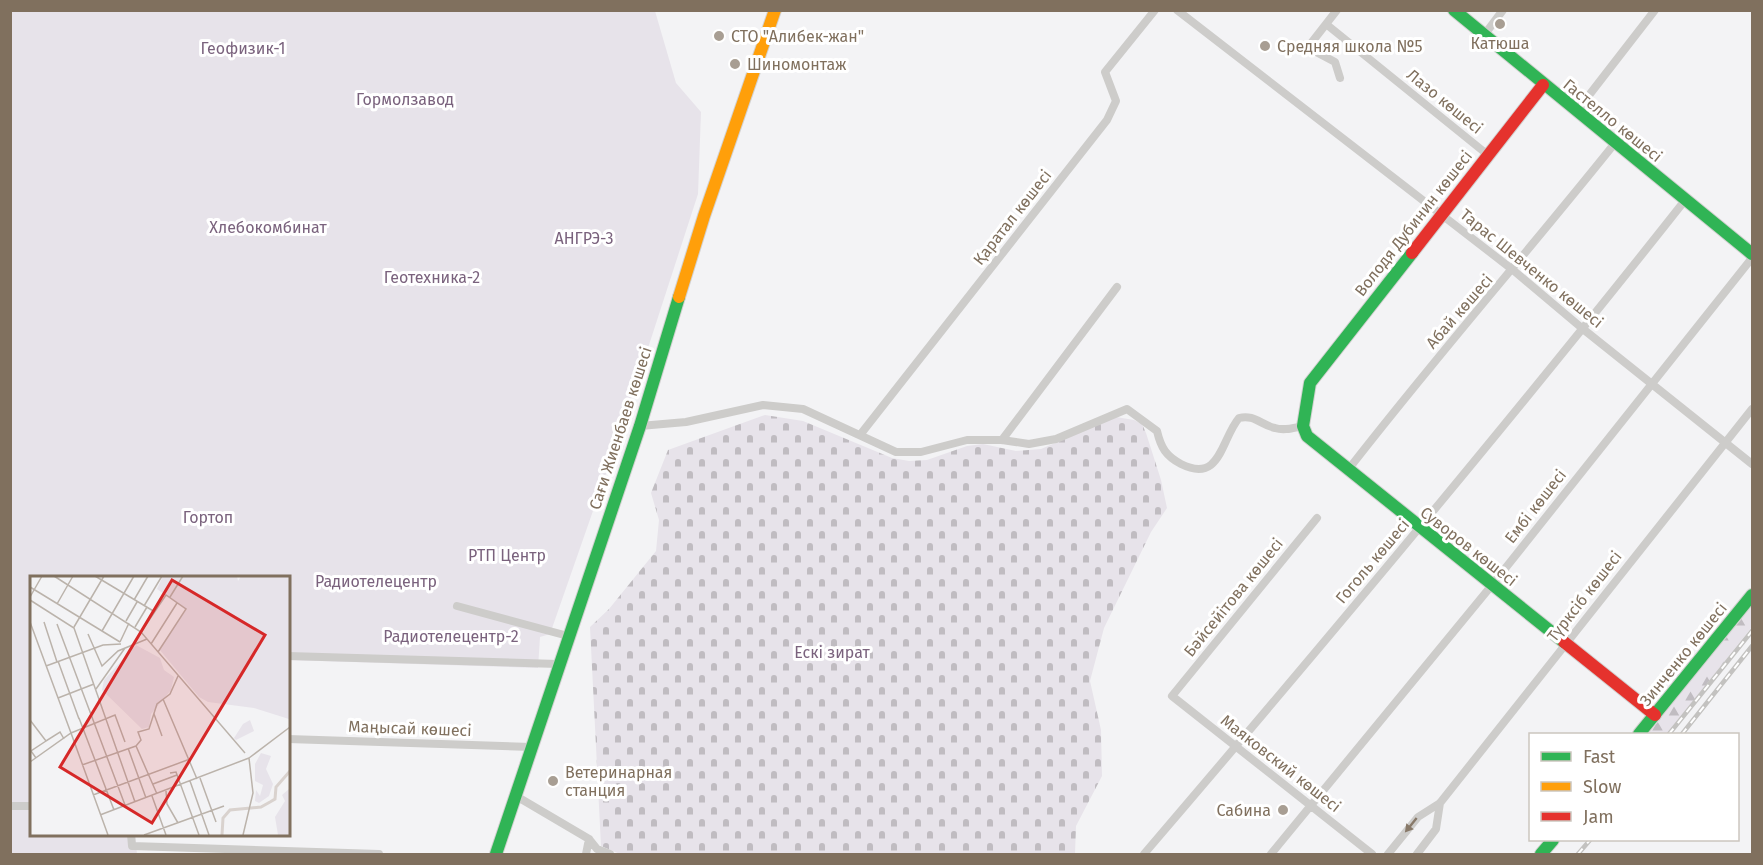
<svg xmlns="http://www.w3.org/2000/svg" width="1763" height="865" font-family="'Fira Sans',sans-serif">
	<defs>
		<pattern id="forest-firs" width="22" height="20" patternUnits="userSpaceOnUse" patternTransform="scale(1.5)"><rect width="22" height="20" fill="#e7e3ea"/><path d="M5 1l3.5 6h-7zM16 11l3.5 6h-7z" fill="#c0bcc1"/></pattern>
		<pattern id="cemetery-stones" width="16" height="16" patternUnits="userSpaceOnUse" patternTransform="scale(1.5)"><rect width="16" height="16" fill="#e7e3ea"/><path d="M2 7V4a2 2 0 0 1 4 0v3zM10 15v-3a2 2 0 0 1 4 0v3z" fill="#c0bcc1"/></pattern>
	</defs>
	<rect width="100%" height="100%" fill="#f3f3f5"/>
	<!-- forest -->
	<path fill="url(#forest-firs)" d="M1752,606V627L1667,734H1648Z"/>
	<!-- cemetery -->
	<path fill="url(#cemetery-stones)" d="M765,415L803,421L892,458L909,461L927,460L967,446L983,444L1016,451L1041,449L1116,417L1134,420L1142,424L1146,433L1161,480L1167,508L1151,532L1104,628L1090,681L1101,730L1102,776L1076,826L1075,854H620L601,846L590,627L609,609L656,551L659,520L651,493L668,450Z"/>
	<!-- garden -->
	<path fill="#e7e3ea" d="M10,11H655L676,83L701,112L698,194L623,425L550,634L540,637L538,668L288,660V577H32V834H135L137,854H11Z"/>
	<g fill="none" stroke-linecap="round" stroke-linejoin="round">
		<!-- fast casing -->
		<g stroke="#d2d1d0" stroke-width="14">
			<path id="fast" d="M1454,10L1752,254
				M1412,253L1310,383L1303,426L1307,436L1564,642
				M1639,734L1752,595
				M496,854L640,426L679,297
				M1541,854L1553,840"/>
		</g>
		<!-- slow casing -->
		<g stroke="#d2d1d0" stroke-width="14">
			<path id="slow" d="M679,297L704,216L775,10"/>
		</g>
		<!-- jam casing -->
		<g stroke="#d2d1d0" stroke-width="14">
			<path id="jam" d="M1412,253L1543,85
				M1564,642L1655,715"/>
		</g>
		<!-- street -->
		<path stroke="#cdccca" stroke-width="8" d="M1177,10L1513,270L1583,329L1752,464
			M1337,10L1312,42L1318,53L1335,62L1340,78
			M1326,24L1488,155
			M1485,34L1503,10
			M1576,112L1655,10
			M640,426L686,422L763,405L803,409L896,452H921L967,440H1002L1029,444L1056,439L1127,409L1157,431C1161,448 1166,456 1181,464C1221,484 1221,439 1239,418C1254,414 1261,425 1275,428C1284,431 1293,428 1303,426
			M860,435L1107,120L1116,101L1105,72L1155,10
			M1002,440L1117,287
			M1348,470C1434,359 1527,253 1615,143
			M1317,518L1172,696L1372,854
			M457,606L568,636
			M288,656L558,664
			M288,739L531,747
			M516,796L589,839L597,849L610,854
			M10,806H32
			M131,834L132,846L379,854
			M586,854L589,839
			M1144,854C1328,639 1510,422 1686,199
			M1271,854L1492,585L1752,258
			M1388,854L1418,817L1440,803L1752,409
			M1417,854L1436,829L1440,803"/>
		<!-- fast -->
		<use href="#fast" stroke="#30b455" stroke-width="12"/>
		<!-- slow -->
		<use href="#slow" stroke="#ff9f0a" stroke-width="12"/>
		<!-- jam -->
		<use href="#jam" stroke="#e5322d" stroke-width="12"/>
		<!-- rail casing -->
		<g stroke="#c3c2c0" stroke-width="4.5">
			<path id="rail" d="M1669,734L1752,631
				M1682,734L1752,646
				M1578,854L1590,840"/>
		</g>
		<!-- rail -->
		<use href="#rail" stroke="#fff" stroke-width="2" stroke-dasharray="7" stroke-linecap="butt"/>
	</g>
	<!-- one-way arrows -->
	<defs><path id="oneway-solid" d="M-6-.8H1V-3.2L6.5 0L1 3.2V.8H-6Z" transform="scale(1.5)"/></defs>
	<use fill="#887969" href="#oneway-solid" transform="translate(1411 825) rotate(129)"/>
	<!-- markers -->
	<g fill="#a89e93" stroke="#fff" stroke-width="2">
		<circle cx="1500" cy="24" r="6"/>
		<circle cx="719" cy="36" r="6"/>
		<circle cx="1265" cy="46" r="6"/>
		<circle cx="735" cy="64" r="6"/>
		<circle cx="553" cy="781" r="6"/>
		<circle cx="1283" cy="810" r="6"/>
	</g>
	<g text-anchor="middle" stroke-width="6" stroke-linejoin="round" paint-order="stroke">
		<!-- poi labels -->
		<g font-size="16" fill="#80705e" stroke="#fff" text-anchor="start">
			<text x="731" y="42">СТО "Алибек-жан"</text>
			<text x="1500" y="49" text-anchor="middle">Катюша</text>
			<text x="1277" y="52">Средняя школа №5</text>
			<text x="747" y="70">Шиномонтаж</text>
			<text x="565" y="778">Ветеринарная<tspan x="565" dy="18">станция</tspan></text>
			<text x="1271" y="816" text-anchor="end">Сабина</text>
		</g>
		<!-- park labels -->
		<g font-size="16" fill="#7a627d" stroke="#fff">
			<text x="243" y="54">Геофизик-1</text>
			<text x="405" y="105">Гормолзавод</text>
			<text x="268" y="233">Хлебокомбинат</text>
			<text x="584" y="244">АНГРЭ-3</text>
			<text x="432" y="283">Геотехника-2</text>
			<text x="208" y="523">Гортоп</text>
			<text x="507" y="561">РТП Центр</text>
			<text x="376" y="587">Радиотелецентр</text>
			<text x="451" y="642">Радиотелецентр-2</text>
			<text x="832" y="658">Ескі зират</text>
		</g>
		<!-- street labels -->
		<g font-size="16" fill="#80705e" stroke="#fff">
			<text transform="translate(1445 101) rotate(39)" y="6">Лазо көшесі</text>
			<text transform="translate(1613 120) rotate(39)" y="6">Гастелло көшесі</text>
			<text transform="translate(1012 217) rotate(-52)" y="6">Қаратал көшесі</text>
			<text transform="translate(1413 223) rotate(-52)" y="6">Володя Дубинин көшесі</text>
			<text transform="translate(1532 268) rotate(39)" y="6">Тарас Шевченко көшесі</text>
			<text transform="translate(1459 311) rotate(-49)" y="6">Абай көшесі</text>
			<text transform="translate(620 428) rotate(-72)" y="6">Сағи Жиенбаев көшесі</text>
			<text transform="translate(1535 506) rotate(-52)" y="6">Ембі көшесі</text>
			<text transform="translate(1469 546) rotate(38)" y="6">Суворов көшесі</text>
			<text transform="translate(1372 561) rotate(-50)" y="6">Гоголь көшесі</text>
			<text transform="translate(1584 596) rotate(-52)" y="6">Түрксіб көшесі</text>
			<text transform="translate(1233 597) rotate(-51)" y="6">Бәйсейітова көшесі</text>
			<text transform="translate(1683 654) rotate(-51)" y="6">Зинченко көшесі</text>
			<text transform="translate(410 728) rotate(2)" y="6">Маңысай көшесі</text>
			<text transform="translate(1281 763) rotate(38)" y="6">Маяковский көшесі</text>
		</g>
	</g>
	<!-- overview -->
	<g transform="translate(30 576)">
		<rect width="260" height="260" fill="#f3f3f5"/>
		<path d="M220,144L224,155L206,164L204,162L213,148ZM231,177L241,180L236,193L243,208L239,220L229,227L225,225L226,214L230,220L233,209L225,205V188ZM259,213V259H248L245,241L255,225L252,219Z" fill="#e7e3ea"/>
		<path d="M106,69L130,82L134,94L144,101L141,114L121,138L119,151L112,153L72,114L74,104Z" fill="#e7e3ea"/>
		<path d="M133,0H207L208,5L211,0H259V143L224,132L178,126L169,121L129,73L156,34L127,13Z" fill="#e7e3ea"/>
		<path fill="none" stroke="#d9d2ce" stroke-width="3" d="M192,259L193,242L200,234L231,231L240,226L245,223L246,211L260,195"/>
		<path fill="none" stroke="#bbb3ab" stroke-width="1.5" d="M24,0L111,56L215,177M65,0L125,36M0,11L90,66M0,21L12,0M140,21L153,0M0,24L44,52L105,226M104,24L118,0M27,28L43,0M114,30L132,0M96,45L107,26M0,46L41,157L85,139L95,166M14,46L27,86M27,48L95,229M44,51L74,0M105,51L117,31M72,55L104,0M111,56L136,19L156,33L128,76M58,58L72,90L88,75L117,63M90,66L99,47M121,68L147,27M28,85L49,143M16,90L73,69L91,68M66,113L95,72M28,122L64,108M133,123L167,203M124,138L132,160M49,142L84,234M0,144L16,165L30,156L34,163M106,170L111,164L108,156L119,153L127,128L140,118L148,100M98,172L116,222M6,182L1,175L16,165M0,186L41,157L78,259M52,189L106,170L127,218M140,197L146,196L169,259M170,202L186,246M160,205L179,259M123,208L147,199M136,215L137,228L148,247M63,219L160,183M122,220L136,259M70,239L219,182M114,259L194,230M213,259L223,217L219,182L260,151"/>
		<path fill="#d62828" fill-opacity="0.15" stroke="#d62828" stroke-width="3" d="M142,4L235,59L122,247L30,191Z"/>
		<rect width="260" height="260" fill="none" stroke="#80705e" stroke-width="3"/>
	</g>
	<!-- border -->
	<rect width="1763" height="865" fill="none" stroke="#80705e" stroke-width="24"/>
	<!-- legend -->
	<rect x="1529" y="733" width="210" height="108" fill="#ffffff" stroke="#ccc6bf" stroke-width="1.5"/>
	<rect x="1541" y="752" width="30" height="9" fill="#30b455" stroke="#ccc6bf" stroke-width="1.5"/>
	<text x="1583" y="763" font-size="18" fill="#80705e">Fast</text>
	<rect x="1541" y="782" width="30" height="9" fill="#ff9f0a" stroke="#ccc6bf" stroke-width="1.5"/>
	<text x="1583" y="793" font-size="18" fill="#80705e">Slow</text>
	<rect x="1541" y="812" width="30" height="9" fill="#e5322d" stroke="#ccc6bf" stroke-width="1.5"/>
	<text x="1583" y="823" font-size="18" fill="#80705e">Jam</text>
</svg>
